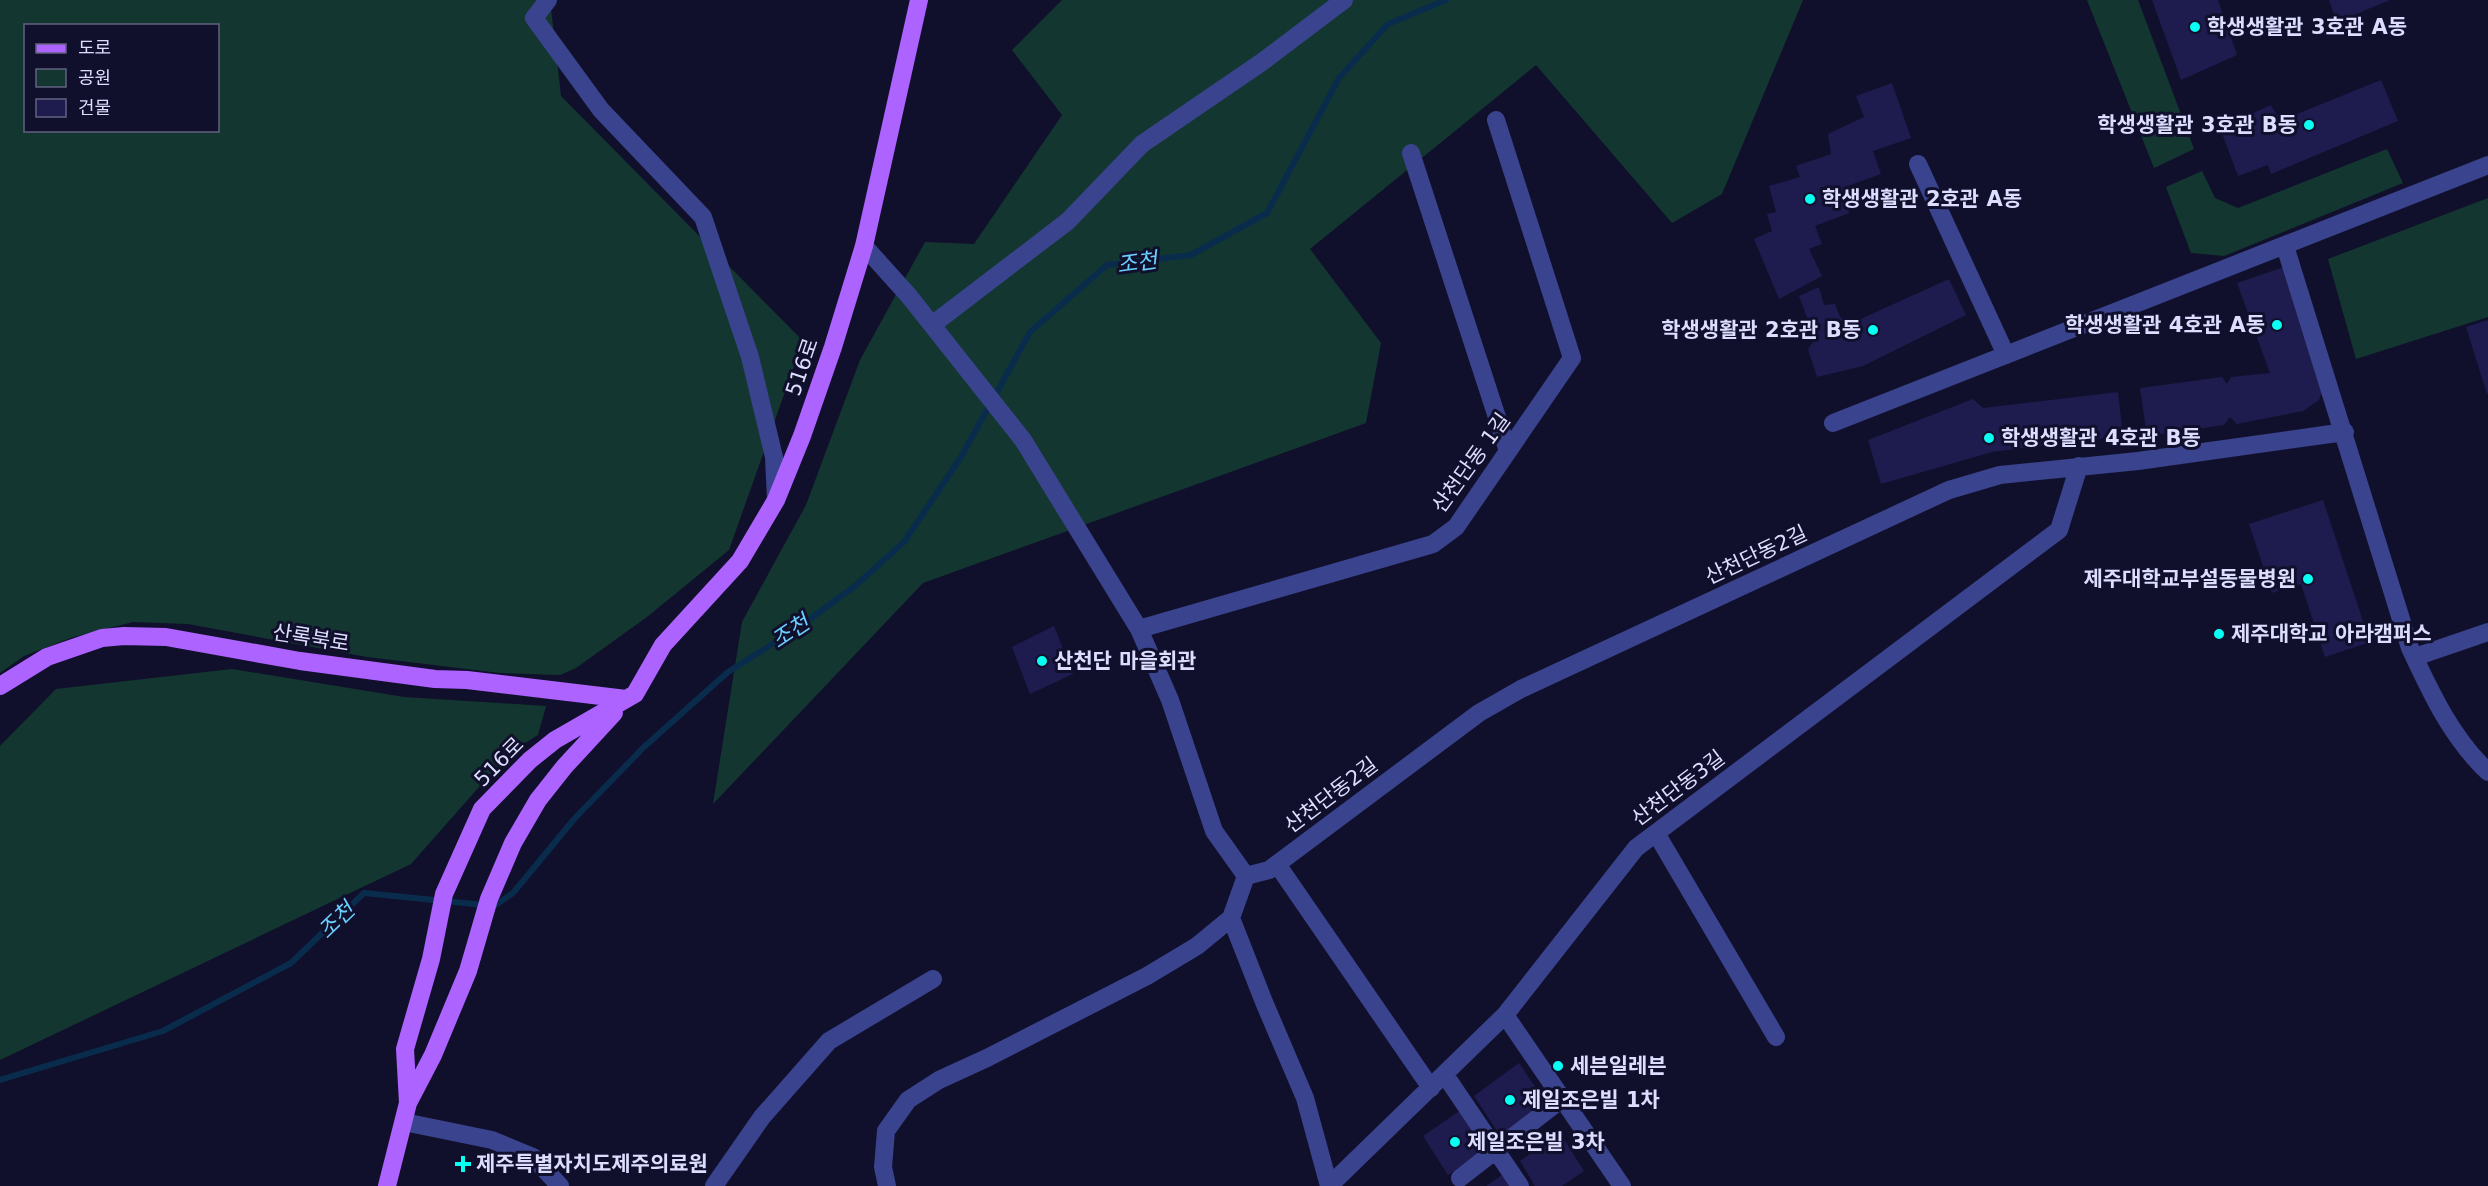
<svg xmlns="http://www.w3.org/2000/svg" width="2488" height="1186" font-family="'DejaVu Sans','Noto Sans KR',sans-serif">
	<rect width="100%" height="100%" fill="#11102c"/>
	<!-- green -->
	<path fill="#133730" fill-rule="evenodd" d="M0,0H550L561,96L803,341L729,550L647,617L576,668L560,675L500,673L367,657L188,624L133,622L73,637L24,656L0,673ZM26,26H218V130H26Z
		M1062,0H1803L1722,194L1672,223L1536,65L1310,249L1381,343L1366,423L923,583L713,804L742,622L806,505L860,360L925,242L974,244L1062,115L1012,50Z
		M2087,0H2138L2194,149L2154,168Z
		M2387,149L2403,183L2224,256L2191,253L2166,187L2202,171L2215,198L2238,208Z
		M2488,198V317L2356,359L2328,259Z
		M232,669L404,697L546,706L538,735L509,753L411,864L0,1060V746L56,689Z"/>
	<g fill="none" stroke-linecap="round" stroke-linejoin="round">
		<!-- stream -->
		<path stroke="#092c4d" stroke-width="6" d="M0,1080L163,1031L291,963L364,893L494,906L513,893L575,818L644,747L728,672L799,627L855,586L904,542L961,457L1030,332L1107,265L1191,255L1267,213L1339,78L1388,24L1446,0"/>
	</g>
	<!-- building -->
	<path fill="#1e1b4e" d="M2152,0H2218L2237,55L2181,80Z
		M2329,0H2390L2337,22Z
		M2381,80L2398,121L2271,174L2268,165L2238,176L2220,128L2271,105L2276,114L2287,118Z
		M1892,83L1911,138L1873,151L1881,174L1845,187L1849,213L1815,226L1822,244L1809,249L1822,276L1779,299L1754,239L1772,231L1767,214L1776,212L1769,186L1800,177L1796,166L1831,154L1828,134L1864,117L1856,96Z
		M2284,267L2322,392L2319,400L2303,411L2237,424L2230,417L2224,425L2147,436L2140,388L2222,377L2227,384L2231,377L2270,373L2237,283Z
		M1949,279L1966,315L1863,366L1817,377L1808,349L1815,339L1799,296L1819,287L1824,305L1835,304L1840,317L1856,321Z
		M2488,320V393L2487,394L2466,327Z
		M2118,392L2123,436L1992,452L1881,484L1868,440L1973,399L1983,408Z
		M2323,500L2370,642L2325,657L2301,584L2272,593L2249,524Z
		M1054,626L1073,674L1030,694L1012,647Z
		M1519,1063L1546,1103L1501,1137L1474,1096Z
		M1461,1110L1487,1148L1448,1175L1423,1136Z
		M1560,1133L1584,1171L1562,1186H1535L1520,1161Z
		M1505,1173L1513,1186H1486Z"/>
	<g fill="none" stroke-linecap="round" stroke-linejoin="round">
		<!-- minor -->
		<path stroke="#3a438d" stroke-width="18" d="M548,0L534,18L601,110L703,217L750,357L774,457L776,500
			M1411,153L1508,451
			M1918,164L2006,355
			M864,246L909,296L1023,440L1139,629L1170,700L1214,831L1246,876
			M2285,246L2410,648C2431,693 2451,737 2488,772
			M932,325L1068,221L1142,144L1262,62L1344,0
			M1833,423L2488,165
			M1139,629L1433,544L1456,527L1572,358L1496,120
			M2415,657L2488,632
			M1656,833L1776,1037
			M1277,864L1431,1088
			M1246,876L1269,870L1479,713L1521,689L1949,490L2000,475L2138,461L2345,432
			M1231,918L1264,1002L1305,1098L1329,1186
			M1505,1015L1622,1186
			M1445,1075L1520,1186
			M404,1122L492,1140L533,1157L560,1186
			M1460,1178L1563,1098
			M714,1186L762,1117L829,1041L933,979
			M887,1186L883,1167L886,1131L908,1100L939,1080L987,1058L1147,976L1197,946L1231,918L1246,876
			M1329,1186L1505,1015L1636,848L2059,530L2079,466"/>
		<!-- major -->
		<path stroke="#ad63ff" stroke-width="18" d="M0,686L47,657L102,638L124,636L166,637L300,661L435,679L467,680L626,699
			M408,1103L405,1049L431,959L444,894L482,809L530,760L555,740L635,694L663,645L740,561L776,500L802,436L833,347L864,246L919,0
			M387,1186L408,1103L433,1055L468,971L489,899L513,843L538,800L565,766L614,713"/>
	</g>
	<!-- markers -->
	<g fill="#08fff3" stroke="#11102c" stroke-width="2">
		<circle cx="2195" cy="27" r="6"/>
		<circle cx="2309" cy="125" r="6"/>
		<circle cx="1810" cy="199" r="6"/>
		<circle cx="2277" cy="325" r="6"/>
		<circle cx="1873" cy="330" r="6"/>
		<circle cx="1989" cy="438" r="6"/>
		<circle cx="2308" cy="579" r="6"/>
		<circle cx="2219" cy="634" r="6"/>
		<circle cx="1042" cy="661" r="6"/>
		<circle cx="1558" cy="1066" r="6"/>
		<circle cx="1510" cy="1100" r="6"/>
		<circle cx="1455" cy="1142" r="6"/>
		<path d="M460 1155h6v6h6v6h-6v6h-6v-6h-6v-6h6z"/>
	</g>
	<g text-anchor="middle" stroke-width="6" stroke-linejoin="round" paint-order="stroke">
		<!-- poi labels -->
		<g font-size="21" font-weight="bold" fill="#dcddff" stroke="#11102c" text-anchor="start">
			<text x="2207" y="34">학생생활관 3호관 A동</text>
			<text x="2297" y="132" text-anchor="end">학생생활관 3호관 B동</text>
			<text x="1822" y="206">학생생활관 2호관 A동</text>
			<text x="2265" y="332" text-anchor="end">학생생활관 4호관 A동</text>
			<text x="1861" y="337" text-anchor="end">학생생활관 2호관 B동</text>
			<text x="2001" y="445">학생생활관 4호관 B동</text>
			<text x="2296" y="586" text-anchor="end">제주대학교부설동물병원</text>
			<text x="2231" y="641">제주대학교 아라캠퍼스</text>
			<text x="1054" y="668">산천단 마을회관</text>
			<text x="1570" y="1073">세븐일레븐</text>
			<text x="1522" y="1107">제일조은빌 1차</text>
			<text x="1467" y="1149">제일조은빌 3차</text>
			<text x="476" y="1171">제주특별자치도제주의료원</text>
		</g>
		<!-- street labels -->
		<g font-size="21" fill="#dcddff" stroke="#11102c">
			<text transform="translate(802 367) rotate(-71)" y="7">516로</text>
			<text transform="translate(1471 463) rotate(-54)" y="7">산천단동 1길</text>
			<text transform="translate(1756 555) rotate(-25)" y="7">산천단동2길</text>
			<text transform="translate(311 638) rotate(9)" y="7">산록북로</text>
			<text transform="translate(499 762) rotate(-45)" y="7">516로</text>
			<text transform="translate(1678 788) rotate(-37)" y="7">산천단동3길</text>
			<text transform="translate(1331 795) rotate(-37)" y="7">산천단동2길</text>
		</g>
		<!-- water labels -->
		<g font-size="22" font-style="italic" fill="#6ad0ff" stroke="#11102c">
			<text transform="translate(1137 262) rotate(-8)" y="8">조천</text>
			<text transform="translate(790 631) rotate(-34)" y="8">조천</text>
			<text transform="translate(336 920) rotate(-44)" y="8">조천</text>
		</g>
	</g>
	<!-- legend -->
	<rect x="24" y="24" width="195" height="108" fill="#11102c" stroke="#626280" stroke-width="1.5"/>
	<rect x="36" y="44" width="30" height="9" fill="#ad63ff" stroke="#626280" stroke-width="1.5"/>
	<text x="78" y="54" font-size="18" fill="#dcddff">도로</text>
	<rect x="36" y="69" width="30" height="18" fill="#133730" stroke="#626280" stroke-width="1.5"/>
	<text x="78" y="84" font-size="18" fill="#dcddff">공원</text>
	<rect x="36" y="99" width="30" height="18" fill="#1e1b4e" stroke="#626280" stroke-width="1.5"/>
	<text x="78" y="114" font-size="18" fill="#dcddff">건물</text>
</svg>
